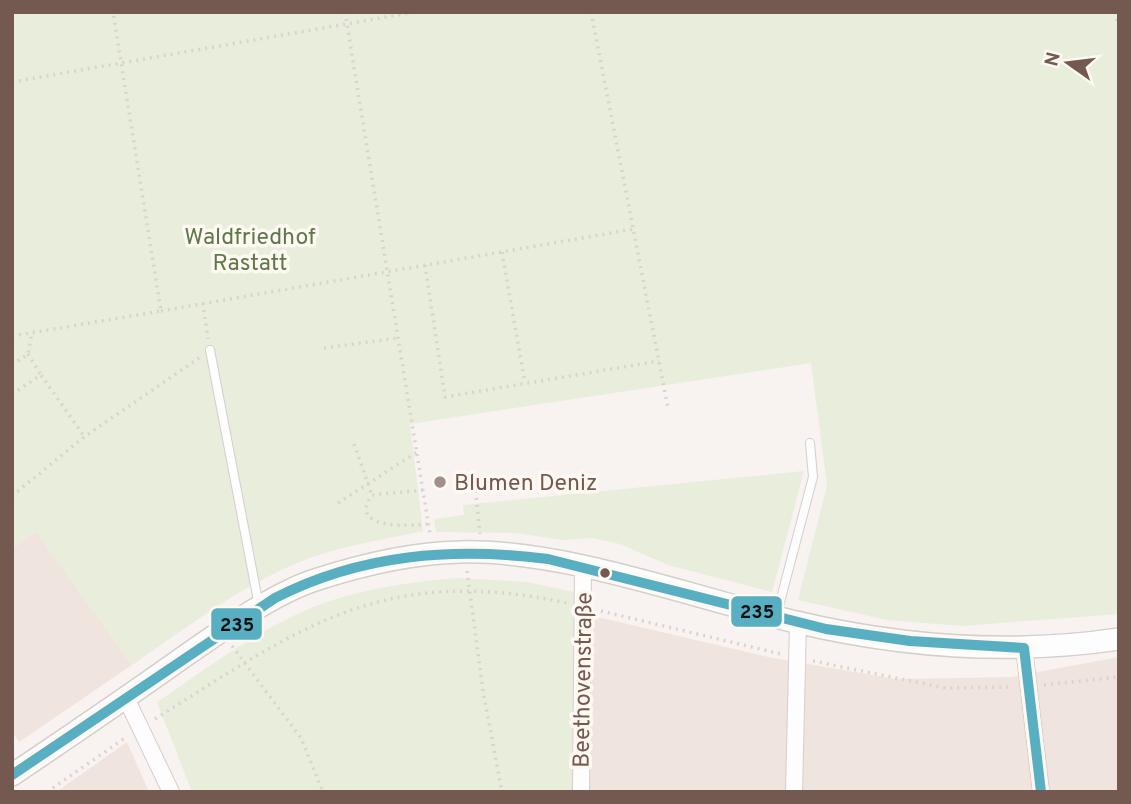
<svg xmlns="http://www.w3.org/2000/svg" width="1131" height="804" font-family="Overpass,sans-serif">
	<rect width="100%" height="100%" fill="#f8f3f0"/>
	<!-- residential -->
	<path fill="#f0e5de" d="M36,531L132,665L19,742L12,732V549Z
		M589,615L773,658L896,679L1011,677L1119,657V792H587Z
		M127,742L149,792H56Z"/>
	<!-- green -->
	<path fill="#e8eddc" d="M12,12H1119V614L962,626L887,620L798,600L827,485L811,363L410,424L423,531C386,539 348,545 312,557C247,581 189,626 132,665L36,531L12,549Z
		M804,471L772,592L668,565L620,544L592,538L563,540L515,533L436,532L434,519L464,515L463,505Z
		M457,578L527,582L574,592L573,792H192L157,702C199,674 241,642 287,619C339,592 399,583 457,578Z"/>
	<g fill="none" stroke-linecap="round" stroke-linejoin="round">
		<!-- service casing -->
		<g stroke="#d5ceca" stroke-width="10">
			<path id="service" d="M210,350L259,606
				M776,617L813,477L810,443"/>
		</g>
		<!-- minor casing -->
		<g stroke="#d5ceca" stroke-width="18">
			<path id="minor" d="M1024,648L1041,792
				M126,698L171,792
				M581,792L583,568
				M794,792L798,623"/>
		</g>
		<!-- tertiary casing -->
		<g stroke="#d5ceca" stroke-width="24">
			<path id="tertiary" d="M12,775C64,740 117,704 168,668C208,640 269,595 315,580C361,565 412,553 460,552C564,549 694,598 796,622C902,647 1011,655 1119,639"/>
		</g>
		<!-- path -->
		<path stroke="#dad3d0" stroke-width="3.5" stroke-dasharray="2 5" stroke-linecap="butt" d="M345,12L430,534
			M591,12L668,408
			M1115,12L1119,28
			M12,82L415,12
			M502,252L525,383
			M425,265L445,397L659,361
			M203,303L208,339
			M161,311L634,229
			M12,336L161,311L113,12
			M324,348L398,338
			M28,354L41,375
			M12,365L28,354L32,332
			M12,394L41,375L84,436
			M354,444L372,495
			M475,484L480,534
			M423,490L372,495C347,530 410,526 429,524
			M12,496L84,437L199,358
			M338,503L417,452
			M467,571L483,691L502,792
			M601,611L781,654
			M232,646L301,738L323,792
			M813,661L945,688L1012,687
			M1044,685L1119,677
			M155,719C303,626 383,564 567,603
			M47,792L125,738"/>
		<!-- service -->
		<use href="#service" stroke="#fefdfd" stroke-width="8"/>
		<!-- minor -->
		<use href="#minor" stroke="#fefdfd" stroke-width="16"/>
		<!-- tertiary -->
		<use href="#tertiary" stroke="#fefdfd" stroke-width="21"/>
		<!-- bus-1 casing -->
		<g stroke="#fef8f2" stroke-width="16">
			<path id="bus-1" d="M1024,648L1041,792
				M12,775L275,598C361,554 453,547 548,559L826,629L910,641L1024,648"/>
		</g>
		<!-- bus-1 -->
		<use href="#bus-1" stroke="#58afc2" stroke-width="10"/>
	</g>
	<!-- markers -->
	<circle fill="#a28f89" stroke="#fef8f2" stroke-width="2.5" cx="440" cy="482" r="7"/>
	<circle fill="#745951" stroke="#fef8f2" stroke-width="2.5" cx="605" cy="573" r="6"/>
	<g text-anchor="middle" stroke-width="7" stroke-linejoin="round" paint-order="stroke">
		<!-- park labels -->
		<g font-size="23" fill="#5e784a" stroke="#fef8f2">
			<text x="250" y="244">Waldfriedhof<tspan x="250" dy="26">Rastatt</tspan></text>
		</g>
		<!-- poi labels -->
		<g font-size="23" fill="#745951" stroke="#fef8f2" text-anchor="start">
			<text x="454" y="490">Blumen Deniz</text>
		</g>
		<!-- street labels -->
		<g font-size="23" fill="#745951" stroke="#fef8f2">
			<text transform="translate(582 680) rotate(-89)" y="8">Beethovenstraße</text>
		</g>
	</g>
	<g stroke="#fef8f2" stroke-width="2.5">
		<rect x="730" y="595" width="53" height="33" rx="7" fill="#58afc2"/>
		<rect x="210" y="607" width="53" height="34" rx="7" fill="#58afc2"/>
	</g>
	<g font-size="19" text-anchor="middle" font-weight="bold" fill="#111">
		<text x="757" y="618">235</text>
		<text x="237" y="631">235</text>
	</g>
	<!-- border -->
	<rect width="1131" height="804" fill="none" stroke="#745951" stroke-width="28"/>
	<!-- north arrow -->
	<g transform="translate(1068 63) rotate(284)" stroke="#fef8f2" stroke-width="5" paint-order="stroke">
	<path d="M0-5L12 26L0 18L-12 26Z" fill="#745951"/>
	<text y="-10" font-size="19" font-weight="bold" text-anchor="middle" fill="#745951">N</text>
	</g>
</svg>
